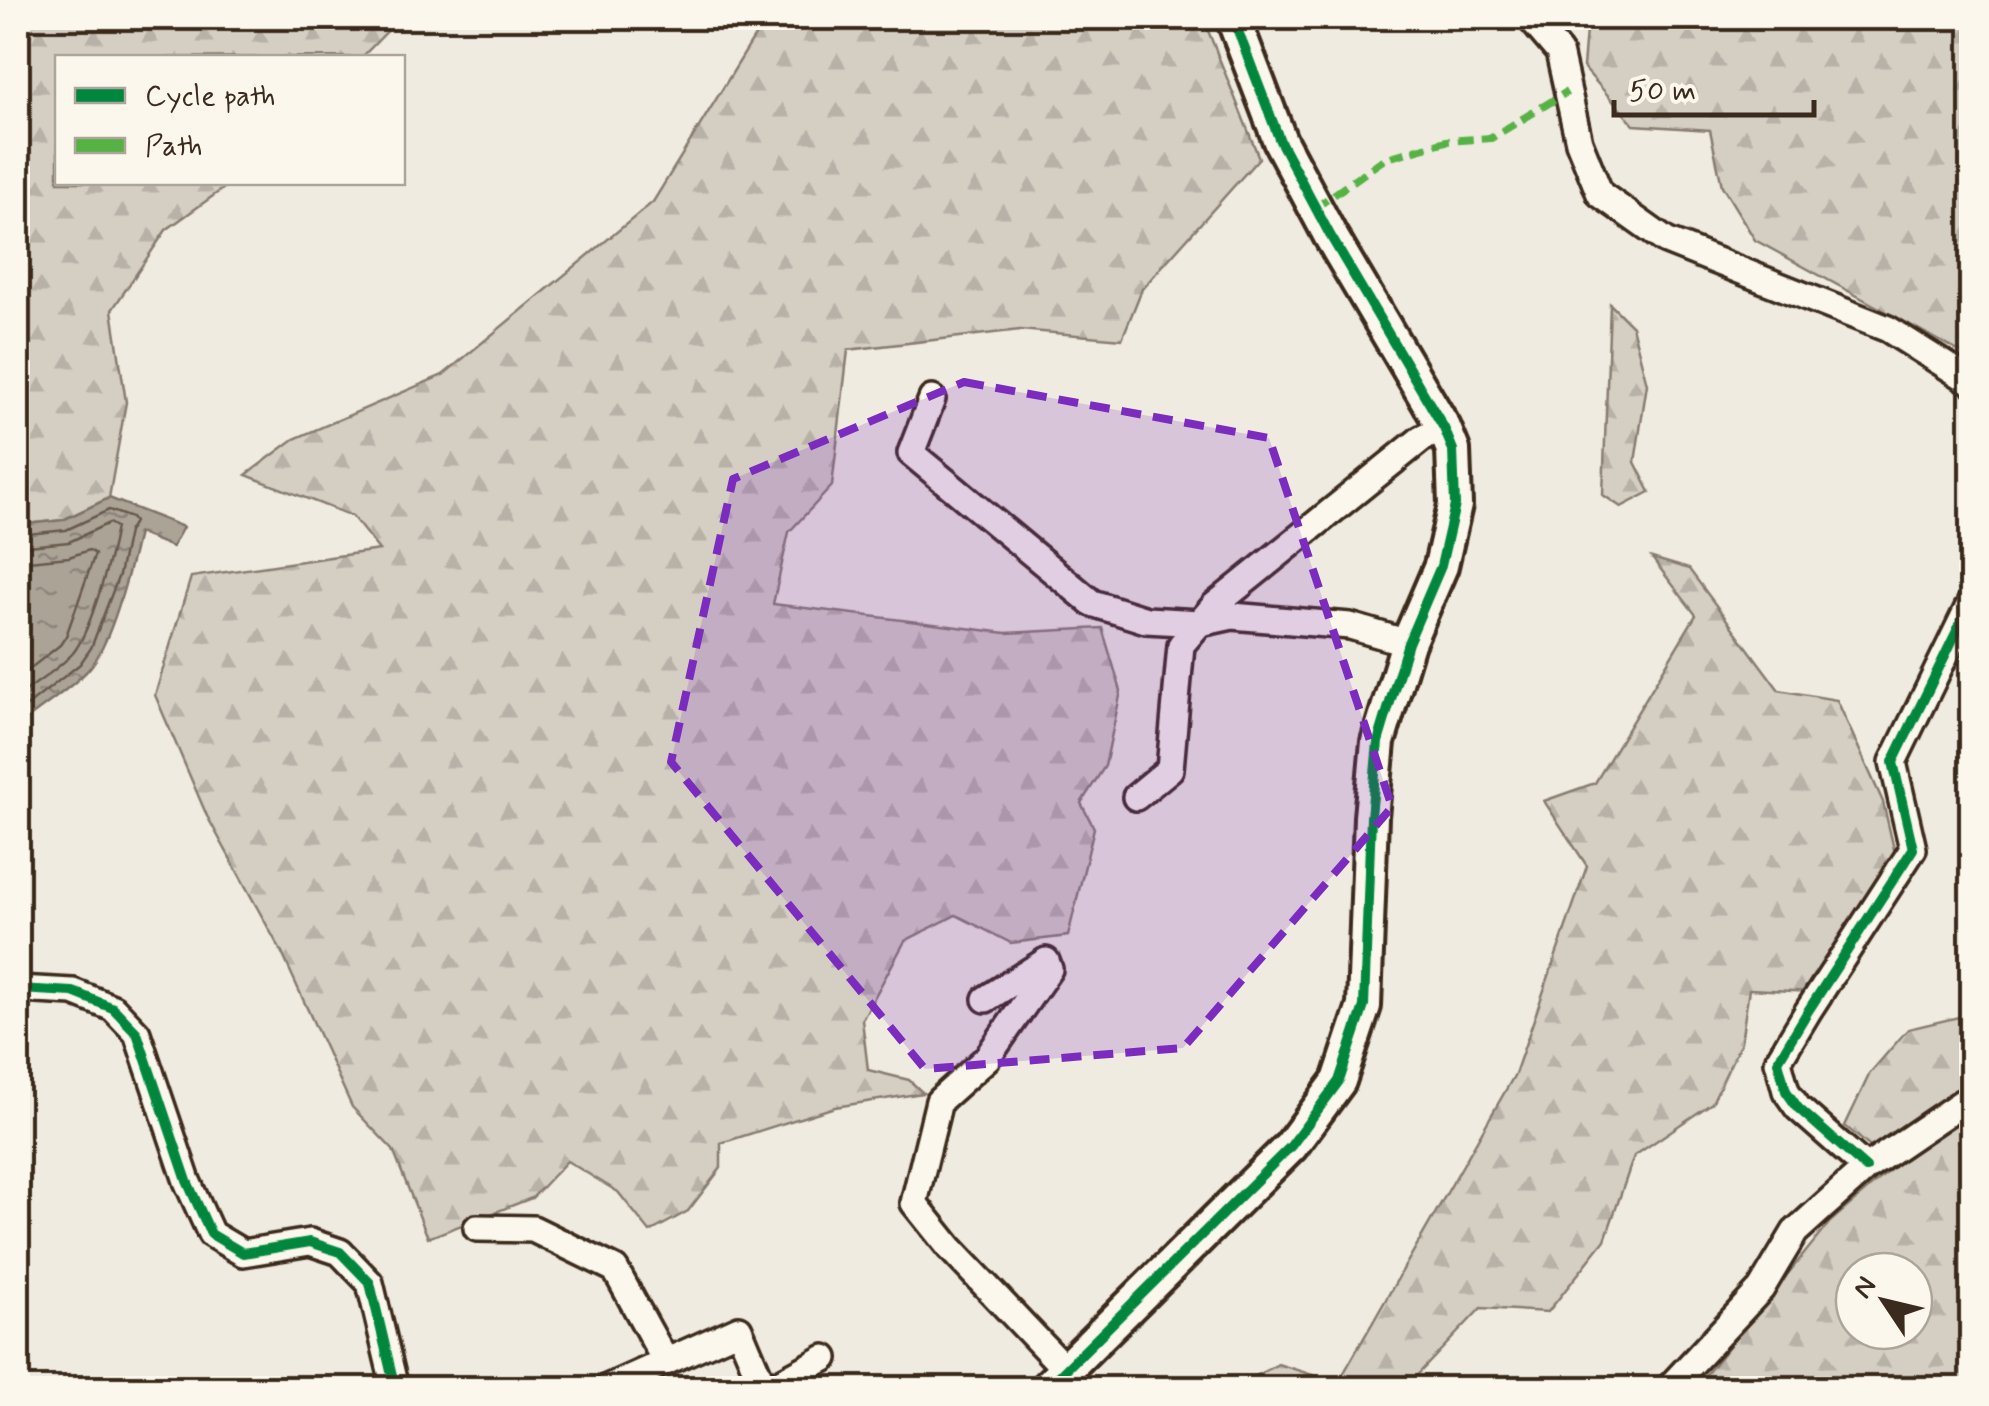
<svg xmlns="http://www.w3.org/2000/svg" width="1989" height="1406" font-family="Mynerve,sans-serif">
	<defs>
		<pattern id="forest-firs" width="22" height="20" patternUnits="userSpaceOnUse" patternTransform="scale(2.5)"><rect width="22" height="20" fill="#d5cec3"/><path d="M5 1l3.5 6h-7zM16 11l3.5 6h-7z" fill="#b8b1a7"/></pattern>
		<pattern id="water-ripples" width="26" height="14" patternUnits="userSpaceOnUse" patternTransform="scale(2.5)"><rect width="26" height="14" fill="#aca397"/><path d="M2 4q2-2 4 0t4 0M15 11q2-2 4 0t4 0" fill="none" stroke="#8d857b"/></pattern>
	</defs>
	<rect width="100%" height="100%" fill="#f0ebe0"/>
	<filter id="ink" filterUnits="userSpaceOnUse"><feTurbulence type="fractalNoise" baseFrequency=".01" numOctaves="2"/><feDisplacementMap in="SourceGraphic" scale="20" xChannelSelector="R" yChannelSelector="G"/><feConvolveMatrix kernelMatrix="1 2 1 2 8 2 1 2 1" color-interpolation-filters="sRGB"/></filter>
	<g filter="url(#ink)">
		<!-- forest -->
		<path fill="url(#forest-firs)" stroke="#887c70" stroke-width="2.5" fill-rule="evenodd" d="M18,18H400L362,57L58,58V182L231,183L166,230L112,310L126,402L109,498L63,520L18,525Z
			M766,18H1203L1259,158L1142,289L1122,339L1020,330L848,350L832,486L789,532L773,604L1006,633L1102,628L1121,691L1105,766L1081,803L1094,828L1068,936L1011,943L956,915L905,941L862,1020L868,1070L909,1080L923,1093L835,1107L721,1143V1168L688,1211L650,1232L618,1192L567,1161L532,1198L428,1238L393,1150L352,1107L282,953L207,816L155,695L191,577L379,550L352,516L246,475L294,439L443,375L653,202Z
			M1587,18H1971V354L1962,353L1755,240L1722,186L1710,130L1634,125L1583,67Z
			M1610,304L1632,326L1647,384L1635,462L1650,492L1621,507L1603,495Z
			M1652,558L1689,569L1779,690L1837,700L1883,802L1897,862L1813,992L1749,989L1741,1042L1712,1103L1634,1156L1605,1240L1548,1312L1481,1308L1405,1388H1233L1278,1364L1338,1383L1515,1074L1587,866L1544,801L1595,783L1696,615Z
			M1971,1014V1087L1948,1098L1875,1151L1845,1126L1870,1073L1908,1029Z
			M1971,1118V1388H1692L1699,1383L1830,1222L1927,1138ZM1854,1271H1914V1331H1854Z"/>
		<!-- water -->
		<path fill="url(#water-ripples)" stroke="#7f7367" stroke-width="2.5" d="M109,498L183,527L172,547L138,533C130,568 111,648 86,672C66,692 40,708 18,726V525L63,520Z"/>
		<g fill="none" stroke-linecap="round" stroke-linejoin="round">
			<!-- shore -->
			<path stroke="#685a4e" stroke-width="2.5" d="M18,535L66,530L109,510L131,518L134,522L128,532L119,575L91,648L80,664L18,713
				M18,547L69,542L109,523L116,527C111,556 91,631 73,653C58,670 35,683 18,697
				M18,562L69,557L89,550L95,554L66,636L60,645L18,678"/>
			<!-- minor casing -->
			<g stroke="#3b2a1e" stroke-width="32">
				<path id="minor" d="M1530,18L1559,52L1579,142L1600,194L1666,241L1888,329L1972,382
					M932,399L911,453L1092,603L1146,620L1200,623L1232,616L1350,626L1408,643
					M1136,797L1170,769L1181,645L1214,606L1421,439L1444,428
					M18,989L73,992L113,1008L137,1033L187,1181L211,1234L243,1253L310,1242L340,1252L370,1283L395,1388
					M986,999L1046,961L1049,969L987,1058L939,1101L914,1203L950,1248L1066,1370
					M1866,1168L1798,1108L1786,1091L1778,1061L1808,1011L1913,849L1893,762L1972,600
					M477,1228L533,1229L615,1269L666,1362
					M607,1388L739,1329L764,1388
					M770,1388L825,1358
					M1669,1388L1761,1289L1795,1232L1866,1168L1963,1102L1972,1100"/>
			</g>
			<!-- tertiary casing -->
			<g stroke="#3b2a1e" stroke-width="40">
				<path id="tertiary" d="M1047,1388L1291,1146L1339,1081L1364,1006L1371,817L1378,742L1408,643L1441,566L1455,505L1453,450L1444,428L1330,235L1280,141L1233,18"/>
			</g>
			<!-- minor -->
			<use href="#minor" stroke="#fbf7ec" stroke-width="25"/>
			<!-- tertiary -->
			<use href="#tertiary" stroke="#fbf7ec" stroke-width="32"/>
			<!-- quiet -->
			<path stroke="#57b245" stroke-width="8" stroke-dasharray="15 8" stroke-linecap="butt" d="M1315,208L1384,159L1446,141L1491,138L1567,92
				M1880,1388H1892"/>
			<!-- cycleway casing -->
			<g stroke="#fbf7ec" stroke-width="16">
				<path id="cycleway" d="M18,989L73,992L113,1008L137,1033L187,1181L211,1234L243,1253L310,1242L340,1252L370,1283L395,1388
					M1866,1168L1798,1108L1786,1091L1778,1061L1808,1011L1913,849L1893,762L1972,600
					M1047,1388L1291,1146L1339,1081L1364,1006L1371,817L1378,742L1408,643L1441,566L1455,505L1453,450L1444,428L1330,235L1280,141L1233,18"/>
			</g>
			<!-- cycleway -->
			<use href="#cycleway" stroke="#00873e" stroke-width="10"/>
		</g>
	</g>
	<!-- marked area -->
	<path fill="#7b2cbf" fill-opacity="0.2" stroke="#7b2cbf" stroke-width="8" stroke-dasharray="20 12" stroke-linejoin="round" d="M964,382L1269,438L1392,807L1183,1048L925,1069L671,762L733,479Z"/>
	<!-- margin -->
	<rect width="1989" height="1406" fill="none" stroke="#fbf7ec" stroke-width="60"/>
	<rect x="30" y="30" width="1929" height="1346" fill="none" stroke="#3b2a1e" stroke-width="4" filter="url(#ink)"/>
	<!-- legend -->
	<rect x="55" y="55" width="350" height="130" fill="#fbf7ec" stroke="#aea59a" stroke-width="2.5"/>
	<rect x="75" y="88" width="50" height="15" fill="#00873e" stroke="#aea59a" stroke-width="2.5"/>
	<text x="145" y="105" font-size="30" fill="#3b2a1e">Cycle path</text>
	<rect x="75" y="138" width="50" height="15" fill="#57b245" stroke="#aea59a" stroke-width="2.5"/>
	<text x="145" y="155" font-size="30" fill="#3b2a1e">Path</text>
	<!-- north arrow -->
	<g transform="translate(1884 1301) rotate(305)"><circle r="48" fill="#fbf7ec" stroke="#aea59a" stroke-width="2.5"/>
	<path d="M0-8L18 38L0 25L-18 38Z" fill="#3b2a1e"/>
	<text y="-15" font-size="28" font-weight="bold" text-anchor="middle" fill="#3b2a1e">N</text>
	</g>
	<!-- scale -->
	<path d="M1614 100v15h200v-15" fill="none" stroke="#3b2a1e" stroke-width="5"/>
	<text x="1629" y="100" font-size="30" fill="#3b2a1e" stroke="#fbf7ec" stroke-width="8" paint-order="stroke">50 m</text>
</svg>
